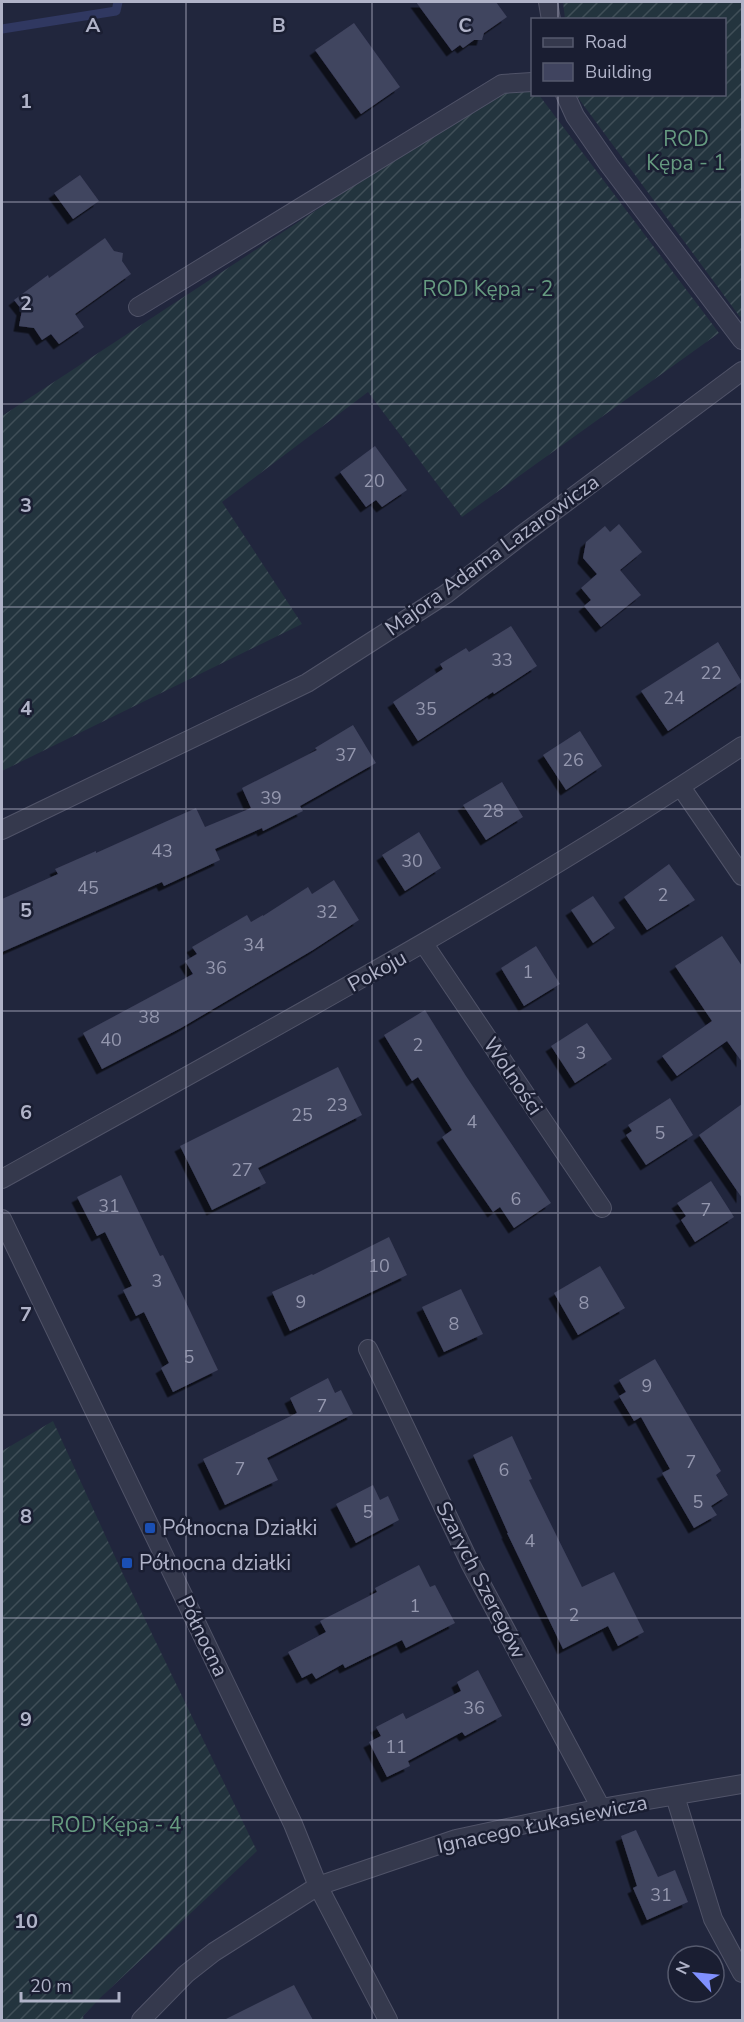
<svg xmlns="http://www.w3.org/2000/svg" width="744" height="2022" font-family="'Nunito Sans',sans-serif">
	<defs>
		<pattern id="garden-furrows" width="10" height="10" patternUnits="userSpaceOnUse" patternTransform="scale(1.5)"><rect width="10" height="10" fill="#23343e"/><path d="M-1 1l2-2M0 10L10 0M9 11l2-2" fill="none" stroke="#404f58"/></pattern>
		<filter id="shadow"><feDropShadow dx="-5.5" dy="5.5" stdDeviation="0" flood-color="#0009"/></filter>
	</defs>
	<rect width="100%" height="100%" fill="#21263d"/>
	<!-- garden -->
	<path fill="url(#garden-furrows)" d="M563,2H742V315L740,317L576,95L724,94V20L565,19Z
		M512,89L532,91V94L539,95L719,333L462,517L368,392L222,502L302,624L2,771V416L489,97Z
		M53,1421L122,1572L257,1851L100,1998L83,2016L84,2020H2V1451Z"/>
	<g fill="none" stroke-linecap="round" stroke-linejoin="round">
		<!-- stream -->
		<path stroke="#303861" stroke-width="9" d="M2,29L116,11L118,2"/>
	</g>
	<!-- building -->
	<path fill="#40445f" filter="url(#shadow)" d="M416,2H496L507,17L484,33L482,40H474L463,48L460,45L452,51Z
		M354,23L400,87L361,114L315,50Z
		M80,175L99,201L73,219L54,193Z
		M105,238L114,251L123,253L122,261L131,274L75,314L84,327L59,344L51,334L42,340L34,328L19,326L22,310L14,300L48,275L49,278Z
		M375,446L407,490L382,507L376,500L366,507L340,472Z
		M619,524L642,552L620,570L641,595L601,627L584,606L591,600L581,588L597,574L583,558L586,542L605,526L610,532Z
		M511,626L537,666L494,694L493,692L418,741L393,702L443,669L440,664L466,648L469,652Z
		M718,642L742,682L668,731L641,691Z
		M353,725L376,763L300,806L303,811L263,831L262,828L215,849L220,860L164,886L162,882L2,952V899L58,874L55,869L96,851V853L196,808L205,827L251,808L242,788L317,750L315,748Z
		M580,731L602,766L566,790L543,755Z
		M502,782L523,817L486,840L463,805Z
		M419,832L441,868L405,891L382,855Z
		M669,864L695,900L647,930L624,897Z
		M334,880L359,920L313,950L181,1028L102,1069L83,1033L193,974L185,961L197,954L192,947L247,915L251,922L263,915V916L308,887L312,894Z
		M593,896L615,928L593,943L571,910Z
		M722,936L742,966V1062L727,1041L677,1076L662,1056L712,1021L675,966Z
		M536,946L560,984L524,1006L501,968Z
		M425,1010L466,1076L551,1203L514,1228L500,1207L493,1212L460,1164L442,1137L452,1130L418,1077L412,1081L384,1035Z
		M587,1023L612,1059L575,1083L551,1046Z
		M338,1067L362,1115L258,1168L266,1183L212,1210L180,1146Z
		M670,1098L693,1135L646,1165L626,1135L632,1131L628,1125Z
		M742,1104V1198L699,1135Z
		M121,1175L160,1256L163,1255L182,1294L218,1370L173,1392L161,1368L169,1363L144,1312L136,1316L123,1290L132,1286L105,1232L97,1236L77,1197Z
		M711,1181L734,1217L695,1242L681,1220L686,1216L677,1203Z
		M389,1237L407,1275L290,1331L272,1292L312,1274L313,1275Z
		M600,1266L625,1308L578,1335L554,1293Z
		M461,1289L483,1334L444,1352L422,1307Z
		M655,1359L721,1471L716,1475L728,1495L711,1506L717,1515L694,1528L662,1473L670,1469L641,1417L634,1421L619,1396L626,1392L619,1380Z
		M328,1378L335,1393L341,1390L353,1414L267,1458L278,1480L225,1505L203,1459L297,1413L290,1398Z
		M512,1436L532,1479L529,1480L582,1587L614,1572L644,1632L618,1646L608,1626L563,1649L507,1533H508L473,1455Z
		M373,1485L380,1500L388,1496L399,1520L356,1543L336,1504Z
		M419,1565L430,1587L435,1585L455,1623L406,1648L402,1640L345,1668L343,1664L316,1679L312,1673L302,1678L288,1652L326,1632L320,1621L377,1592L375,1588Z
		M478,1670L502,1716L465,1736L462,1732L408,1761L410,1766L387,1777L369,1742L381,1736L376,1727L403,1713L406,1719L461,1691L457,1682Z
		M636,1830L658,1877L675,1870L688,1902L647,1920L633,1888L637,1886L621,1836Z
		M294,1985L313,2020H224Z"/>
	<g fill="none" stroke-linecap="round" stroke-linejoin="round">
		<!-- minor casing -->
		<g stroke="#505368" stroke-width="20">
			<path id="minor" d="M548,2L551,20
				M565,94L575,116L609,165L742,340
				M138,307L502,84L532,82
				M681,787L742,876
				M2,830L307,683L446,594L522,535L742,371
				M424,944L602,1208
				M2,1179C251,1040 504,905 742,746
				M2,1219L293,1824L318,1886L388,2020
				M368,1349L470,1563L601,1808
				M675,1796L713,1919L742,1973
				M141,2020L186,1974L214,1952L318,1886L456,1839L601,1808L742,1784"/>
		</g>
		<!-- minor -->
		<use href="#minor" stroke="#35394d" stroke-width="18"/>
	</g>
	<!-- grid -->
	<path fill="none" stroke="#b0b3c8" stroke-width="1.5" stroke-opacity="0.55" d="M186,2V2020M372,2V2020M558,2V20M558,94V2020M2,202H742M2,404H742M2,607H742M2,809H742M2,1011H742M2,1213H742M2,1415H742M2,1618H742M2,1820H742"/>
	<!-- markers -->
	<g fill="#1a4fb4" stroke="#1a1e32" stroke-width="2">
		<rect x="144" y="1522" width="12" height="12" rx="3"/>
		<rect x="121" y="1557" width="12" height="12" rx="3"/>
	</g>
	<g text-anchor="middle" stroke-width="5" stroke-linejoin="round" paint-order="stroke">
		<!-- number labels -->
		<g font-size="18" fill="#9497ae">
			<text x="374" y="487">20</text>
			<text x="502" y="666">33</text>
			<text x="711" y="679">22</text>
			<text x="674" y="704">24</text>
			<text x="426" y="715">35</text>
			<text x="346" y="761">37</text>
			<text x="573" y="766">26</text>
			<text x="271" y="804">39</text>
			<text x="493" y="817">28</text>
			<text x="162" y="857">43</text>
			<text x="412" y="867">30</text>
			<text x="88" y="894">45</text>
			<text x="663" y="901">2</text>
			<text x="327" y="918">32</text>
			<text x="254" y="951">34</text>
			<text x="216" y="974">36</text>
			<text x="528" y="978">1</text>
			<text x="149" y="1023">38</text>
			<text x="111" y="1046">40</text>
			<text x="418" y="1051">2</text>
			<text x="581" y="1059">3</text>
			<text x="337" y="1111">23</text>
			<text x="302" y="1121">25</text>
			<text x="472" y="1128">4</text>
			<text x="660" y="1139">5</text>
			<text x="242" y="1176">27</text>
			<text x="516" y="1205">6</text>
			<text x="109" y="1212">31</text>
			<text x="706" y="1216">7</text>
			<text x="379" y="1272">10</text>
			<text x="157" y="1287">3</text>
			<text x="301" y="1308">9</text>
			<text x="584" y="1309">8</text>
			<text x="454" y="1330">8</text>
			<text x="189" y="1363">5</text>
			<text x="647" y="1392">9</text>
			<text x="322" y="1412">7</text>
			<text x="691" y="1468">7</text>
			<text x="240" y="1475">7</text>
			<text x="504" y="1476">6</text>
			<text x="698" y="1508">5</text>
			<text x="368" y="1518">5</text>
			<text x="530" y="1547">4</text>
			<text x="415" y="1612">1</text>
			<text x="574" y="1621">2</text>
			<text x="474" y="1714">36</text>
			<text x="396" y="1753">11</text>
			<text x="661" y="1901">31</text>
		</g>
		<!-- park labels -->
		<g font-size="21" fill="#669b80" stroke="#1a1e32">
			<text x="686" y="146">ROD<tspan x="686" dy="24">Kępa - 1</tspan></text>
			<text x="488" y="296">ROD Kępa - 2</text>
			<text x="116" y="1832">ROD Kępa - 4</text>
		</g>
		<!-- street labels -->
		<g font-size="21" fill="#b0b3c8" stroke="#1a1e32">
			<text transform="translate(492 555) rotate(-36)" y="7">Majora Adama Lazarowicza</text>
			<text transform="translate(377 971) rotate(-29)" y="7">Pokoju</text>
			<text transform="translate(513 1076) rotate(56)" y="7">Wolności</text>
			<text transform="translate(481 1580) rotate(63)" y="7">Szarych Szeregów</text>
			<text transform="translate(203 1636) rotate(64)" y="7">Północna</text>
			<text transform="translate(542 1824) rotate(-12)" y="7">Ignacego Łukasiewicza</text>
		</g>
		<!-- poi labels -->
		<g font-size="21" fill="#b0b3c8" stroke="#1a1e32" text-anchor="start">
			<text x="162" y="1535">Północna Działki</text>
			<text x="139" y="1570">Północna działki</text>
		</g>
	</g>
	<g font-size="20" text-anchor="middle" font-weight="bold" fill="#b0b3c8" stroke="#1a1e32" stroke-width="5" stroke-linejoin="round" paint-order="stroke">
		<text x="93" y="32">A</text>
		<text x="279" y="32">B</text>
		<text x="465" y="32">C</text>
		<text x="26" y="108">1</text>
		<text x="26" y="310">2</text>
		<text x="26" y="512">3</text>
		<text x="26" y="715">4</text>
		<text x="26" y="917">5</text>
		<text x="26" y="1119">6</text>
		<text x="26" y="1321">7</text>
		<text x="26" y="1523">8</text>
		<text x="26" y="1726">9</text>
		<text x="26" y="1928">10</text>
	</g>
	<!-- border -->
	<rect width="744" height="2022" fill="none" stroke="#b0b3c8" stroke-width="6"/>
	<!-- legend -->
	<rect x="531" y="18" width="195" height="78" fill="#1a1e32" stroke="#565a6e" stroke-width="1.5"/>
	<rect x="543" y="38" width="30" height="9" fill="#35394d" stroke="#565a6e" stroke-width="1.5"/>
	<text x="585" y="48" font-size="18" fill="#b0b3c8">Road</text>
	<rect x="543" y="63" width="30" height="18" fill="#40445f" stroke="#565a6e" stroke-width="1.5"/>
	<text x="585" y="78" font-size="18" fill="#b0b3c8">Building</text>
	<!-- north arrow -->
	<g transform="translate(696 1974) rotate(296)"><circle r="28" fill="#1a1e32" stroke="#565a6e" stroke-width="1.5"/>
	<path d="M0-4.5L10 22L0 15L-10 22Z" fill="#8090fe"/>
	<text y="-9" font-size="16" font-weight="bold" text-anchor="middle" fill="#b0b3c8">N</text>
	</g>
	<!-- scale -->
	<path d="M21 1992v9h98v-9" fill="none" stroke="#b0b3c8" stroke-width="3"/>
	<text x="30" y="1992" font-size="18" fill="#b0b3c8" stroke="#1a1e32" stroke-width="4.5" paint-order="stroke">20 m</text>
</svg>
